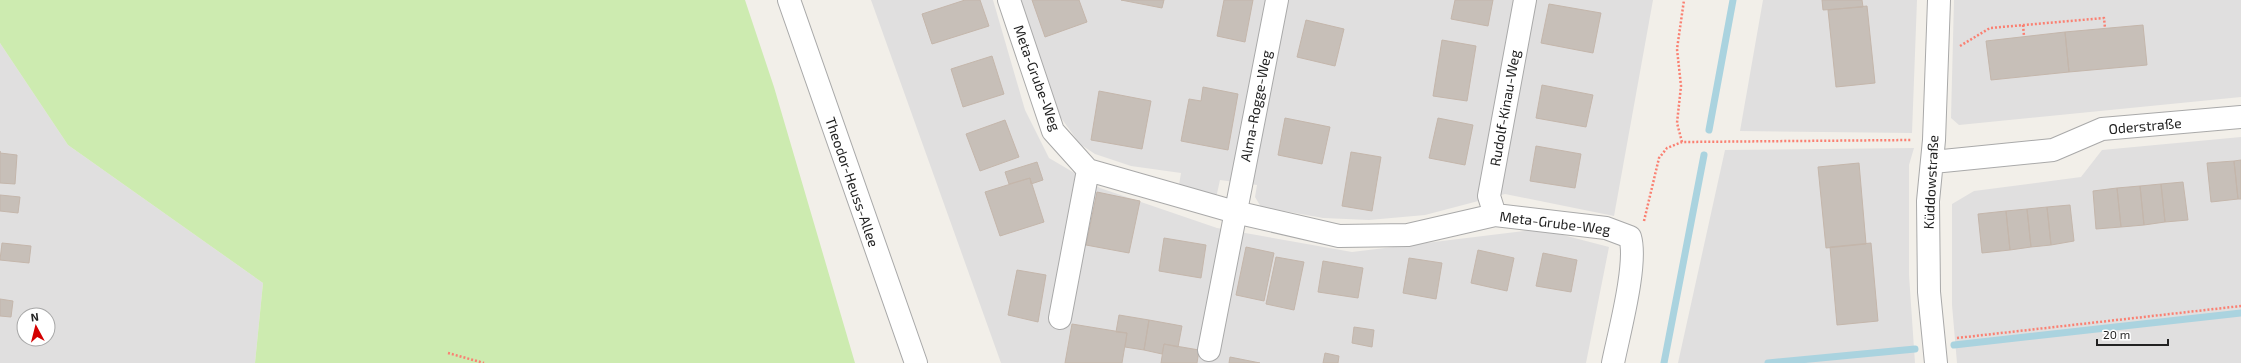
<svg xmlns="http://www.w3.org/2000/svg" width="2241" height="363" font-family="'Exo 2',sans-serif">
	<rect width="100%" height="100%" fill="#f2efe9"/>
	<!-- residential -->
	<path fill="#e0dfdf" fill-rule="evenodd" d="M871,0H993L1025,110L1049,158L1100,188L1217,228L1352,252L1540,229L1609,247L1586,363H1001Z
		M1020,0H1653L1614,216L1505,194L1425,215L1369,220L1323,218L1261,207L1255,197L1257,185L1220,180L1216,198L1178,191L1181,173L1131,166L1095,154L1080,144L1056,111Z
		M1763,0H1917L1912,133L1740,131Z
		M1954,0H2241V97L1959,125L1951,118Z
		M0,43L68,145L263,283L255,363H0ZM24,315H48V339H24Z
		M2241,137V363H1957L1952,305V204L1974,191L2081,177L2102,150Z
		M1914,148L1909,165V275L1915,363H1678L1725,150Z"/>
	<!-- grass -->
	<path fill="#cdebb0" d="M0,0H745L774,87L855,363H255L263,283L68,145L0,43Z"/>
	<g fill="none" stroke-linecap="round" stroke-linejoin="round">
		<!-- stream -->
		<path stroke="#aad3df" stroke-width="7" d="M1709,130L1733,0
			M1954,345L2241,313
			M1664,363L1704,155
			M1768,363L1915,349"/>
	</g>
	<!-- building -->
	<path fill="#c7bfb8" stroke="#c4b6ab" d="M965,0H980L989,26L932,44L922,14Z
		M1032,0H1079L1087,22L1045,37Z
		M1121,0H1164L1162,8Z
		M1224,0H1253L1245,42L1217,36Z
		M1455,0H1493L1488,26L1451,19Z
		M1822,0H1862L1863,7L1823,10Z
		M1549,4L1601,13L1593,53L1541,43Z
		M1867,6L1875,83L1836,87L1828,10Z
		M1306,20L1344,29L1335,66L1297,57Z
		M2143,25L2147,65L2069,72L2065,32Z
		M2065,32L2069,72L1991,80L1986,41Z
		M1442,40L1476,46L1467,101L1433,96Z
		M992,56L1004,94L963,107L951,69Z
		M1542,85L1593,95L1586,127L1536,118Z
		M1203,87L1238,94L1228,150L1181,141L1189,99L1201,101Z
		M1099,91L1151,101L1142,149L1091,140Z
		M1285,118L1330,127L1322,164L1278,155Z
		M1438,118L1473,125L1465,165L1429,158Z
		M1005,120L1019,157L980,171L966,134Z
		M1536,146L1581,154L1575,188L1530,181Z
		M0,151V153L17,155L15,184L0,183Z
		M1351,152L1381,157L1372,211L1342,206Z
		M2241,160V199H2238L2234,161Z
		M2234,161L2238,199L2211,202L2207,163Z
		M1037,162L1043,180L1031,184L1030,178L1009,184L1005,172Z
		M1859,163L1866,244L1826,248L1818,167Z
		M1030,178L1044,222L1000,236L985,192Z
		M2183,182L2188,220L2165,222L2161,184Z
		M2161,184L2165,222L2144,225L2140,186Z
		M2140,186L2144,225L2121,227L2117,188Z
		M2117,188L2121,227L2096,229L2093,191Z
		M1097,192L1140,201L1129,253L1086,245Z
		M0,195L20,197L18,213L0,211Z
		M2070,205L2074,241L2051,245L2047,207Z
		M2047,207L2051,245L2031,247L2027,209Z
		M2027,209L2031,247L2010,250L2006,211Z
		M2006,211L2010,250L1982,253L1978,214Z
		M1164,238L1206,245L1201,278L1159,271Z
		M2,243L31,246L29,263L0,260Z
		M1871,243L1878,321L1837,325L1830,247Z
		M1246,247L1274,253L1264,301L1236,295Z
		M1478,250L1514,258L1507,291L1471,283Z
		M1543,253L1577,260L1571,292L1536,286Z
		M1276,257L1304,262L1294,310L1266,304Z
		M1409,258L1442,263L1436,299L1403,293Z
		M1323,261L1363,268L1358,298L1318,292Z
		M1017,270L1046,275L1038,322L1008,315Z
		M0,299L13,301L11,317L0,316Z
		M1119,315L1149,320L1144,350L1125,347L1127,333L1116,332Z
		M1149,320L1182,326L1178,347L1164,344L1162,354L1144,350Z
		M1072,324L1127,333L1122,363H1065Z
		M1354,327L1374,330L1372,347L1352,343Z
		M1164,344L1199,350L1197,363H1161Z
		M1325,353L1339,356L1338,363H1323Z
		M1230,357L1260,363H1229Z"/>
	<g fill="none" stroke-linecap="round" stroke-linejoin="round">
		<!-- minor casing -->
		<g stroke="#a9a9a9" stroke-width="24">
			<path id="minor" d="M789,0L916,363
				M1009,0L1053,131L1088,170L1235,212L1339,236L1408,235L1495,215L1606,228L1630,237C1638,263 1619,333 1613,363
				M1933,162L2053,150L2102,129L2241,117
				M1495,215L1489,196L1525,0
				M1060,318L1088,170
				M1209,350L1277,0
				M1936,363L1929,292L1928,201L1934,140L1939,0"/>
		</g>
		<!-- path -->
		<path stroke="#fa8072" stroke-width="2.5" stroke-dasharray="2 2" stroke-linecap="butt" d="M2023,25L2024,36
			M1960,46L1990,28L2104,18L2105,28
			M1682,142L1677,123L1681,86L1677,49L1684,0
			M1644,221L1659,158L1667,148L1682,142L1911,140
			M1957,338L2241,306
			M448,353L484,363"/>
		<!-- minor -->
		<use href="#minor" stroke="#fff" stroke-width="22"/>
	</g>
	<g text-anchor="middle" stroke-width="3" stroke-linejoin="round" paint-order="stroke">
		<!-- street labels -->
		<g font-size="14" fill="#222" stroke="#fff">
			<text transform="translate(1037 78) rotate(70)" y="5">Meta-Grube-Weg</text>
			<text transform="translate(1256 106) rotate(-79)" y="5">Alma-Rogge-Weg</text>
			<text transform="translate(1505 108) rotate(-80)" y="5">Rudolf-Kinau-Weg</text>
			<text transform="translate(2145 126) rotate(-5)" y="5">Oderstraße</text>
			<text transform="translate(852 182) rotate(71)" y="5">Theodor-Heuss-Allee</text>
			<text transform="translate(1931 182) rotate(-87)" y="5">Küddowstraße</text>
			<text transform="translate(1555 223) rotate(7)" y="5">Meta-Grube-Weg</text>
		</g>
	</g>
	<!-- north arrow -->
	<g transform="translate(36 327) rotate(353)"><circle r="19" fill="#ffffff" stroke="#a7a7a7"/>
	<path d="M0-3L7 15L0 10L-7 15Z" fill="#d40000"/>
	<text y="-6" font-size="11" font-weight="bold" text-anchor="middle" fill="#222222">N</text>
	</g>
	<!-- scale -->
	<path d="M2097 339v6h71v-6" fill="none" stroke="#222222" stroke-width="2"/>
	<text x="2103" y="339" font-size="12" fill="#222222" stroke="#ffffff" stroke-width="3" paint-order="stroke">20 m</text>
</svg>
